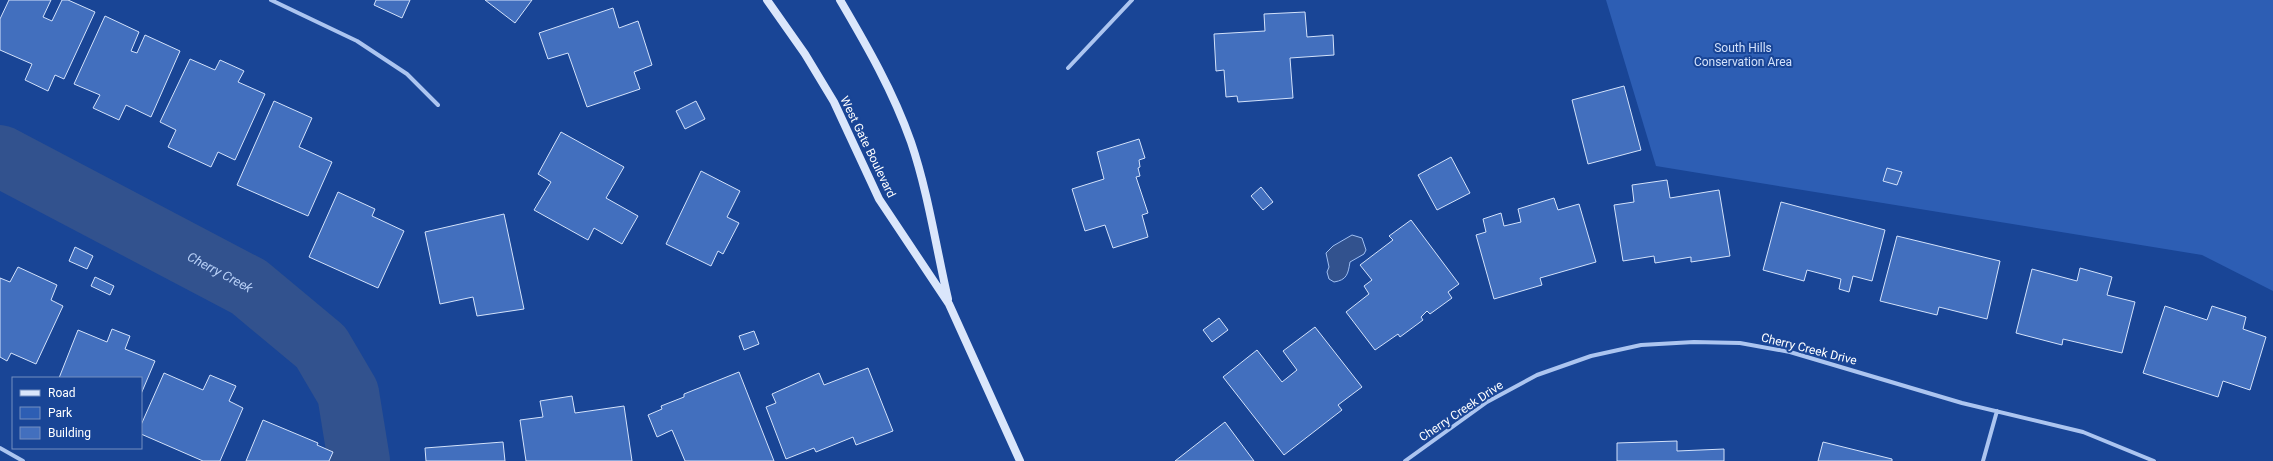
<svg xmlns="http://www.w3.org/2000/svg" width="2273" height="461" font-family="Roboto,sans-serif">
	<rect width="100%" height="100%" fill="#194596"/>
	<!-- green -->
	<path fill="#2d5eb4" d="M1606,0H2273V291L2202,255L1656,166Z"/>
	<!-- water -->
	<path fill="#32528e" stroke="#9fbff3" d="M1352,235L1362,238L1366,250L1364,254L1350,262C1348,274 1347,280 1334,282L1329,279L1327,272L1329,267L1326,253L1333,246Z"/>
	<g fill="none" stroke-linecap="round" stroke-linejoin="round">
		<!-- river -->
		<path stroke="#32528e" stroke-width="62" id="s1" d="M0,156L249,287L321,347L348,393L359,461"/>
	</g>
	<!-- building -->
	<path fill="#426fbe" stroke="#d3e2fb" d="M9,0H51L43,17L52,21L62,0H68L95,12L64,79L55,75L48,91L25,80L32,64L0,50V19Z
		M376,0H410L402,18L374,5Z
		M485,0H532L515,23Z
		M613,8L619,28L638,21L652,65L634,72L640,89L587,107L568,53L548,59L539,33Z
		M1305,12L1307,37L1333,35L1334,55L1290,58L1293,98L1238,102L1237,96L1226,97L1224,70L1216,71L1214,34L1265,31L1264,14Z
		M105,16L139,32L131,51L137,53L145,35L180,51L151,117L126,105L119,120L93,108L100,95L74,84Z
		M190,59L215,70L220,60L242,70L244,71L238,82L265,94L235,160L218,152L211,167L168,147L176,130L160,122Z
		M1624,86L1641,150L1588,164L1572,100Z
		M274,101L312,118L299,147L332,162L308,216L237,185Z
		M696,101L705,119L685,129L676,111Z
		M561,132L624,167L606,198L638,216L622,244L594,228L588,240L534,210L551,182L538,174Z
		M1139,139L1145,158L1139,160L1140,167L1138,168L1140,176L1136,177L1148,213L1142,215L1148,237L1113,248L1105,225L1085,231L1072,189L1104,179L1097,152Z
		M1451,157L1470,193L1437,210L1418,175Z
		M1887,168L1902,172L1897,185L1883,181Z
		M701,171L740,191L727,217L739,223L723,254L718,251L711,266L666,244Z
		M1667,180L1670,198L1719,190L1730,256L1691,262V257L1655,263L1654,256L1623,261L1614,205L1634,202L1632,185Z
		M1261,187L1273,202L1263,210L1251,196Z
		M338,192L375,209L372,216L404,231L378,288L309,257Z
		M1554,198L1558,210L1579,204L1596,262L1540,278L1542,285L1494,299L1476,235L1486,232L1483,219L1501,213L1504,226L1521,222L1518,209Z
		M1781,202L1885,230L1872,281L1853,276L1849,292L1839,289L1841,279L1807,270L1804,281L1763,270Z
		M504,214L524,309L477,316L473,297L440,304L425,232Z
		M1411,220L1459,284L1448,292L1452,298L1430,314L1427,311L1421,317L1423,320L1400,337L1398,334L1375,350L1346,312L1369,294L1364,286L1372,280L1360,265L1393,240L1389,236Z
		M1897,236L2000,261L1987,319L1939,307L1937,315L1880,301Z
		M75,247L93,256L87,269L69,261Z
		M18,267L57,285L51,300L63,306L36,364L11,353L7,361L0,357V278L10,282Z
		M2080,268L2112,277L2107,295L2135,302L2122,353L2063,339L2062,345L2016,333L2032,269L2077,281Z
		M95,277L114,286L110,295L91,286Z
		M2165,306L2207,320L2212,306L2246,317L2243,329L2266,337L2250,390L2223,381L2218,397L2143,373Z
		M1219,318L1228,330L1212,342L1203,330Z
		M1315,327L1362,387L1338,405L1342,410L1284,455L1223,377L1257,350L1282,382L1297,370L1283,351Z
		M112,329L130,336L125,349L155,361L141,394V378H59L78,330L107,342Z
		M754,331L759,344L744,350L739,336Z
		M868,368L893,431L856,445L853,437L816,452L814,448L786,459L766,407L776,403L772,394L819,373L824,385Z
		M739,372L774,461H685L672,430L657,437L648,415L662,409L661,406L684,397V394Z
		M164,373L203,390L210,375L236,386L229,401L243,408L220,461H203L141,434V425Z
		M572,396L575,413L624,406L632,461H526L520,420L543,417L540,401Z
		M263,420L318,443L317,445L333,452L329,461H246Z
		M1225,422L1254,461H1175Z
		M1677,441V451L1724,449V461H1617V443Z
		M503,442L505,461H426L425,448Z
		M1823,442L1892,459V461H1818Z"/>
	<g fill="none" stroke-linecap="round" stroke-linejoin="round">
		<!-- street -->
		<path stroke="#acc5f0" stroke-width="4" d="M271,0L357,41L407,74L438,105
			M1068,68L1132,0
			M0,448L23,461
			M1405,461L1487,402L1537,375L1591,356L1641,345L1694,342L1740,343L1790,352L1962,403L2083,432L2154,461
			M1983,461L1997,411"/>
		<!-- secondary -->
		<path stroke="#dae6fb" stroke-width="8" d="M767,0L805,54L834,102L879,199L949,304L1020,461
			M840,0C867,46 893,91 911,142C928,192 936,247 948,299"/>
	</g>
	<g text-anchor="middle" stroke-width="4" stroke-linejoin="round" paint-order="stroke">
		<!-- park labels -->
		<g font-size="12" fill="#d3e2fb" stroke="#194596">
			<text x="1743" y="52">South Hills<tspan x="1743" dy="14">Conservation Area</tspan></text>
		</g>
		<!-- street labels -->
		<g font-size="12" fill="#fff" stroke="#194596">
			<text transform="translate(868 147) rotate(64)" y="4">West Gate Boulevard</text>
			<text transform="translate(1809 349) rotate(14)" y="4">Cherry Creek Drive</text>
			<text transform="translate(1461 411) rotate(-34)" y="4">Cherry Creek Drive</text>
		</g>
		<!-- water labels -->
		<g font-size="13" font-style="italic" fill="#b8d0f7" stroke="#194596">
			<text dy="5" stroke="none"><textPath href="#s1" startOffset="249">Cherry Creek</textPath></text>
		</g>
	</g>
	<!-- legend -->
	<rect x="12" y="377" width="130" height="72" fill="#194596" stroke="#758fc0"/>
	<rect x="20" y="390" width="20" height="6" fill="#dae6fb" stroke="#758fc0"/>
	<text x="48" y="397" font-size="12" fill="#ffffff">Road</text>
	<rect x="20" y="407" width="20" height="12" fill="#2d5eb4" stroke="#758fc0"/>
	<text x="48" y="417" font-size="12" fill="#ffffff">Park</text>
	<rect x="20" y="427" width="20" height="12" fill="#426fbe" stroke="#758fc0"/>
	<text x="48" y="437" font-size="12" fill="#ffffff">Building</text>
</svg>
